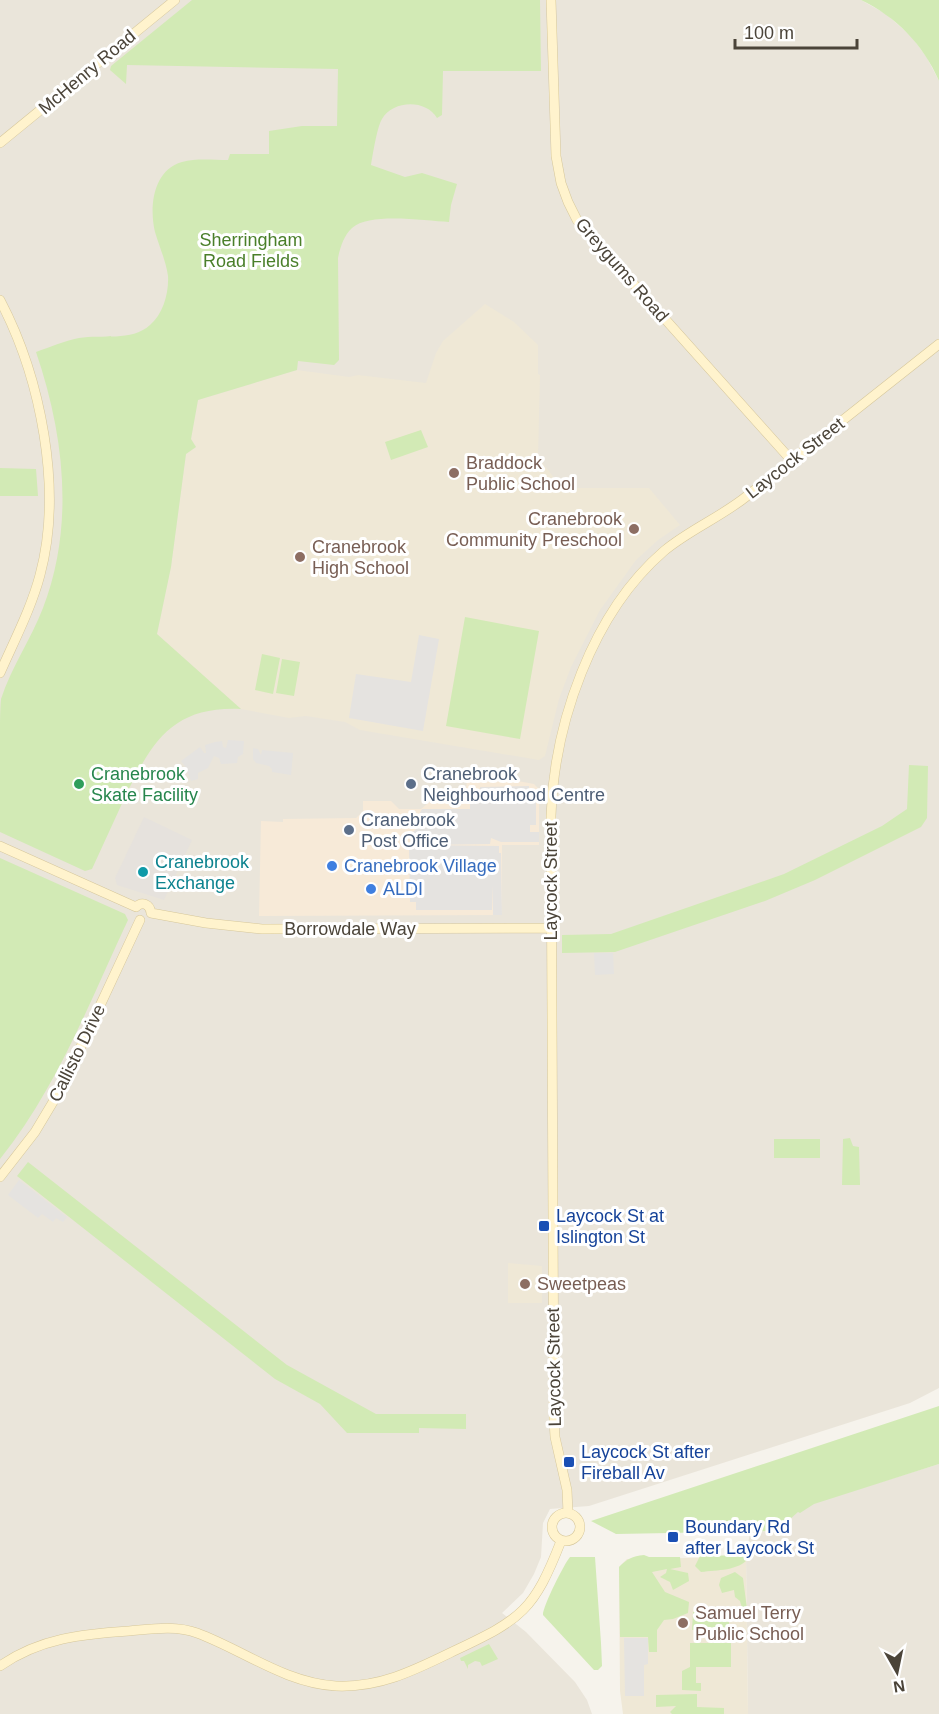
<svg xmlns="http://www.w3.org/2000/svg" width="939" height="1714" font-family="Helvetica,sans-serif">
	<rect width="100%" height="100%" fill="#f6f3ec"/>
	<!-- residential -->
	<path fill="#eae5da" d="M0,0H861L886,14L912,37L927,58L939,81V1388L910,1403L589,1506L550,1509L543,1523L541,1557L534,1574L523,1593L502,1613L526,1632L575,1682L587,1700L592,1714H0Z
		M939,1464V1714H748L746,1557L750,1532L777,1531L804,1506Z"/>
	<!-- commercial -->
	<path fill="#f7ead8" d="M468,772L534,784L539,789V845H502V915L259,916L261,821L283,822V819L356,818L363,811V801H391L399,809H421L432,800L431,790H449L455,797L465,798Z"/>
	<!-- industrial -->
	<path fill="#e6e2dd" d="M144,817L192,840L164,900L117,885L115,878Z"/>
	<!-- education -->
	<path fill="#efe8d6" d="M485,304L514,322L538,345V374L540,375L538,457L562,488H649L680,525L658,540L636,560L600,610L571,667L559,699L545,756L539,760L360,730L345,722L306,716L289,718L241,709L157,634L171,567L186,454L196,447L191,439L198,400L297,370L349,377L358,375L426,383L436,353L443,341Z
		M508,1263L542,1266V1303H508Z
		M746,1557L748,1714H623L620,1691L619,1567L627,1559Z"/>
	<!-- green -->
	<path fill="#d2eab5" d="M192,0H540L541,71H443L442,115L437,118C426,99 393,100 382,119C377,127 373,154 371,165L405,177L422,173L457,184L451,205L449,222C425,221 370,212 352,228C344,235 340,248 338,258L339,360L334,365L298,361L297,370L198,400L191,439L196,447L186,454L171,567L157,634L241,709C173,706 152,741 125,797C114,821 103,845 92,869L85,871L0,832C0,800 0,768 0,736C0,725 0,710 1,699C11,668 31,639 43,608C75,525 64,434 36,352C50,347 64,341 79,338C102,334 131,342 150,325C163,314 169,293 168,276C166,261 159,246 155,232C149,207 153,170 182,162C196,158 213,160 228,160L230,154H269V131L302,126H337L338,69L127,65L126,84L110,70L111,66Z
		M861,0H939V81C923,44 896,17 861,0Z
		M421,430L428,447L391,460L385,442Z
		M0,468L36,469L38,496H0Z
		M465,617L539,631L520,739L446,726Z
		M262,654L280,658L273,694L255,690Z
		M282,659L300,662L294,696L276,693Z
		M909,765L928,766L927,818L921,827L815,880L765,901L615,952L562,953V935L611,934L784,874L882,826L907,809Z
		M0,858L125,914L128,920C90,1001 57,1088 0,1159Z
		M850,1138L853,1146L859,1147L860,1185H842L843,1139Z
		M774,1139H820V1158H774Z
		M28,1162L287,1365L376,1414H466V1429L419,1428V1433H347L320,1404L275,1379L17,1176Z
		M939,1406V1464L814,1504L800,1513L798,1512L777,1531L616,1534L591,1521Z
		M644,1555L649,1557H680L681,1567L670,1569L688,1573L689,1581L673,1590L670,1582L660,1577L666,1573L667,1569L652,1572L665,1592L689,1602L688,1613L673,1619L664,1620L657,1630V1652H649L648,1637H620L619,1567C627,1559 632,1556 644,1555Z
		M746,1555L749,1558C738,1571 718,1570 701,1572L695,1566L700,1556Z
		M570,1557H595L601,1643L602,1666L598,1670H594L543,1615C542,1608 564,1564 570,1557Z
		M735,1572L743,1578L747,1609L742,1608L740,1601L735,1597L734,1590L722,1593L719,1585L721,1578Z
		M693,1612L729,1613V1631L692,1630Z
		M690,1643H731V1667H696V1683H701V1691L682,1690V1671L690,1667Z
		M489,1644L498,1659L482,1666L480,1662L475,1661L468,1665V1669L464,1661H461L460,1658Z
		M697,1694V1707L724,1708V1714H672L670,1712L676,1706L656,1707V1695Z"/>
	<!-- parking -->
	<path fill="#e5e3e0" d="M419,635L439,639L423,731L349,718L356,674L411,682Z
		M228,740L244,741L243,754L238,757L237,763L221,764L219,758L214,756L208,768L198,773V779L191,781L185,766L181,761L200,747L204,753H206L205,745L215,742L222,741L223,747L226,748Z
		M253,748L258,749L261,755L262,750L293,753L291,775L272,772V769L269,766L256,763L253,759Z
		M529,786V793L536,794V825H530V832H539V842H501L491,838L490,844L424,845L499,846V853H501L502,915H493V885L492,910H416V902H410L409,847H416L413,832L416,829V820L422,809H470V802L480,795V787Z
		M594,953H613L614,974L595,975Z
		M19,1180L67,1217L63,1222L56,1218L53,1222L42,1214L38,1218L8,1195Z
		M624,1638H648V1664L644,1665V1696H625Z"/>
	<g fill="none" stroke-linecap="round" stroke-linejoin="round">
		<!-- secondary casing -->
		<g stroke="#d6c79b" stroke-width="10">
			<path id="secondary" d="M551,0L556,156L561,183L568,202L577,220L589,234L792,461
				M0,143L175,0
				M0,300C41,378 63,490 40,575C31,609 14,641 0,673
				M0,846L136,907C142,901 150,904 151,913
				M151,913L206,923L262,929L551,928
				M0,1177L35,1132L62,1087L140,920
				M552 1527a14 14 0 1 1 28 0a14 14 0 1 1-28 0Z
				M568,1513L567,1490L555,1437L554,1420L551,816C554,724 592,613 664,551C689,530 721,517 747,496C811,446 875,395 939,344
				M0,1666C40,1638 83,1634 129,1631C152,1629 175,1625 197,1633C243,1650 285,1683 336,1686C381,1688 417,1669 456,1650C522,1619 534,1610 561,1541"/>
		</g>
		<!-- secondary -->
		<use href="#secondary" stroke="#fff3cd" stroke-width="9"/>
	</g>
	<!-- markers -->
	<g fill="#8d6e63" stroke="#fff" stroke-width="2">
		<circle cx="454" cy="473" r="6"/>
		<circle cx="634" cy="529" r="6"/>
		<circle cx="300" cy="557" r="6"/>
		<circle cx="525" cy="1284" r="6"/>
		<circle cx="683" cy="1623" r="6"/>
	</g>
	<circle fill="#2e9e5b" stroke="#fff" stroke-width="2" cx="79" cy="784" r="6"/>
	<g fill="#5c6f8a" stroke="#fff" stroke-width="2">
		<circle cx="411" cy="784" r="6"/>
		<circle cx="349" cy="830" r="6"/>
	</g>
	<g fill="#3f7fe0" stroke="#fff" stroke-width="2">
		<circle cx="332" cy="866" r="6"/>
		<circle cx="371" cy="889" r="6"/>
	</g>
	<circle fill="#0f9aa8" stroke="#fff" stroke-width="2" cx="143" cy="872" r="6"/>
	<g fill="#1a4fb4" stroke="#fff" stroke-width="2">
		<rect x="538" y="1220" width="12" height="12" rx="3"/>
		<rect x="563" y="1456" width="12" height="12" rx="3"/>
		<rect x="667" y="1531" width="12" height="12" rx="3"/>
	</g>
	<g text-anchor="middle" stroke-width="6" stroke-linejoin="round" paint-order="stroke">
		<!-- street labels -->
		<g font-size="18" fill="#4b4439" stroke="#fff">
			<text transform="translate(87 72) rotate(-40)" y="6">McHenry Road</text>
			<text transform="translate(622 270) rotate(49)" y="6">Greygums Road</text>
			<text transform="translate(795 458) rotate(-38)" y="6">Laycock Street</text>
			<text transform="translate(551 881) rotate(-90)" y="6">Laycock Street</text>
			<text x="350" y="935">Borrowdale Way</text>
			<text transform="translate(77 1053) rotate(-64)" y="6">Callisto Drive</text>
			<text transform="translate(554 1367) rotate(-91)" y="6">Laycock Street</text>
		</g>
		<!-- park labels -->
		<g font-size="18" fill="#4a7f2a" stroke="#fff">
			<text x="251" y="246">Sherringham<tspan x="251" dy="21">Road Fields</tspan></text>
		</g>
		<!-- education labels -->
		<g font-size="18" fill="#785e54" stroke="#fff" text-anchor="start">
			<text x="466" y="469">Braddock<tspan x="466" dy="21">Public School</tspan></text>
			<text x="622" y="525" text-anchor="end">Cranebrook<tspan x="622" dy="21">Community Preschool</tspan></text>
			<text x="312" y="553">Cranebrook<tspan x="312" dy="21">High School</tspan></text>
			<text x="537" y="1290">Sweetpeas</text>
			<text x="695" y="1619">Samuel Terry<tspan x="695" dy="21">Public School</tspan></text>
		</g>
		<!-- leisure labels -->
		<g font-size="18" fill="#27864d" stroke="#fff" text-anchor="start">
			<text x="91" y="780">Cranebrook<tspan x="91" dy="21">Skate Facility</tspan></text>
		</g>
		<!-- service labels -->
		<g font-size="18" fill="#4e5e75" stroke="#fff" text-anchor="start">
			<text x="423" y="780">Cranebrook<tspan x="423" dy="21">Neighbourhood Centre</tspan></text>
			<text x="361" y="826">Cranebrook<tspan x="361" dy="21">Post Office</tspan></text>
		</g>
		<!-- culture labels -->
		<g font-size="18" fill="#0d838f" stroke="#fff" text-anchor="start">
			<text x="155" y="868">Cranebrook<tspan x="155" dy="21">Exchange</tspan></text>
		</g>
		<!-- shop labels -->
		<g font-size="18" fill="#366cbe" stroke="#fff" text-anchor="start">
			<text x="344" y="872">Cranebrook Village</text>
			<text x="383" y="895">ALDI</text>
		</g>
		<!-- transit labels -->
		<g font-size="18" fill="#164399" stroke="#fff" text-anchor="start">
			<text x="556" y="1222">Laycock St at<tspan x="556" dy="21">Islington St</tspan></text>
			<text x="581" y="1458">Laycock St after<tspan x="581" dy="21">Fireball Av</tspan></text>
			<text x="685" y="1533">Boundary Rd<tspan x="685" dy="21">after Laycock St</tspan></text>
		</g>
	</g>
	<!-- north arrow -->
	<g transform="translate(897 1672) rotate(171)" stroke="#ffffff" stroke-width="4.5" paint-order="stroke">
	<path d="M0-4.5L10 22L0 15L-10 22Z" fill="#4b4439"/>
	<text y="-9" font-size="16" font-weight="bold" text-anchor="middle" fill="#4b4439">N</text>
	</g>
	<!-- scale -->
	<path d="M735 39v9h122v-9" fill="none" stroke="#4b4439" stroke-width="3"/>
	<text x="744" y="39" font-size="18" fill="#4b4439" stroke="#ffffff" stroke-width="4.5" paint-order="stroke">100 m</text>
</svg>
